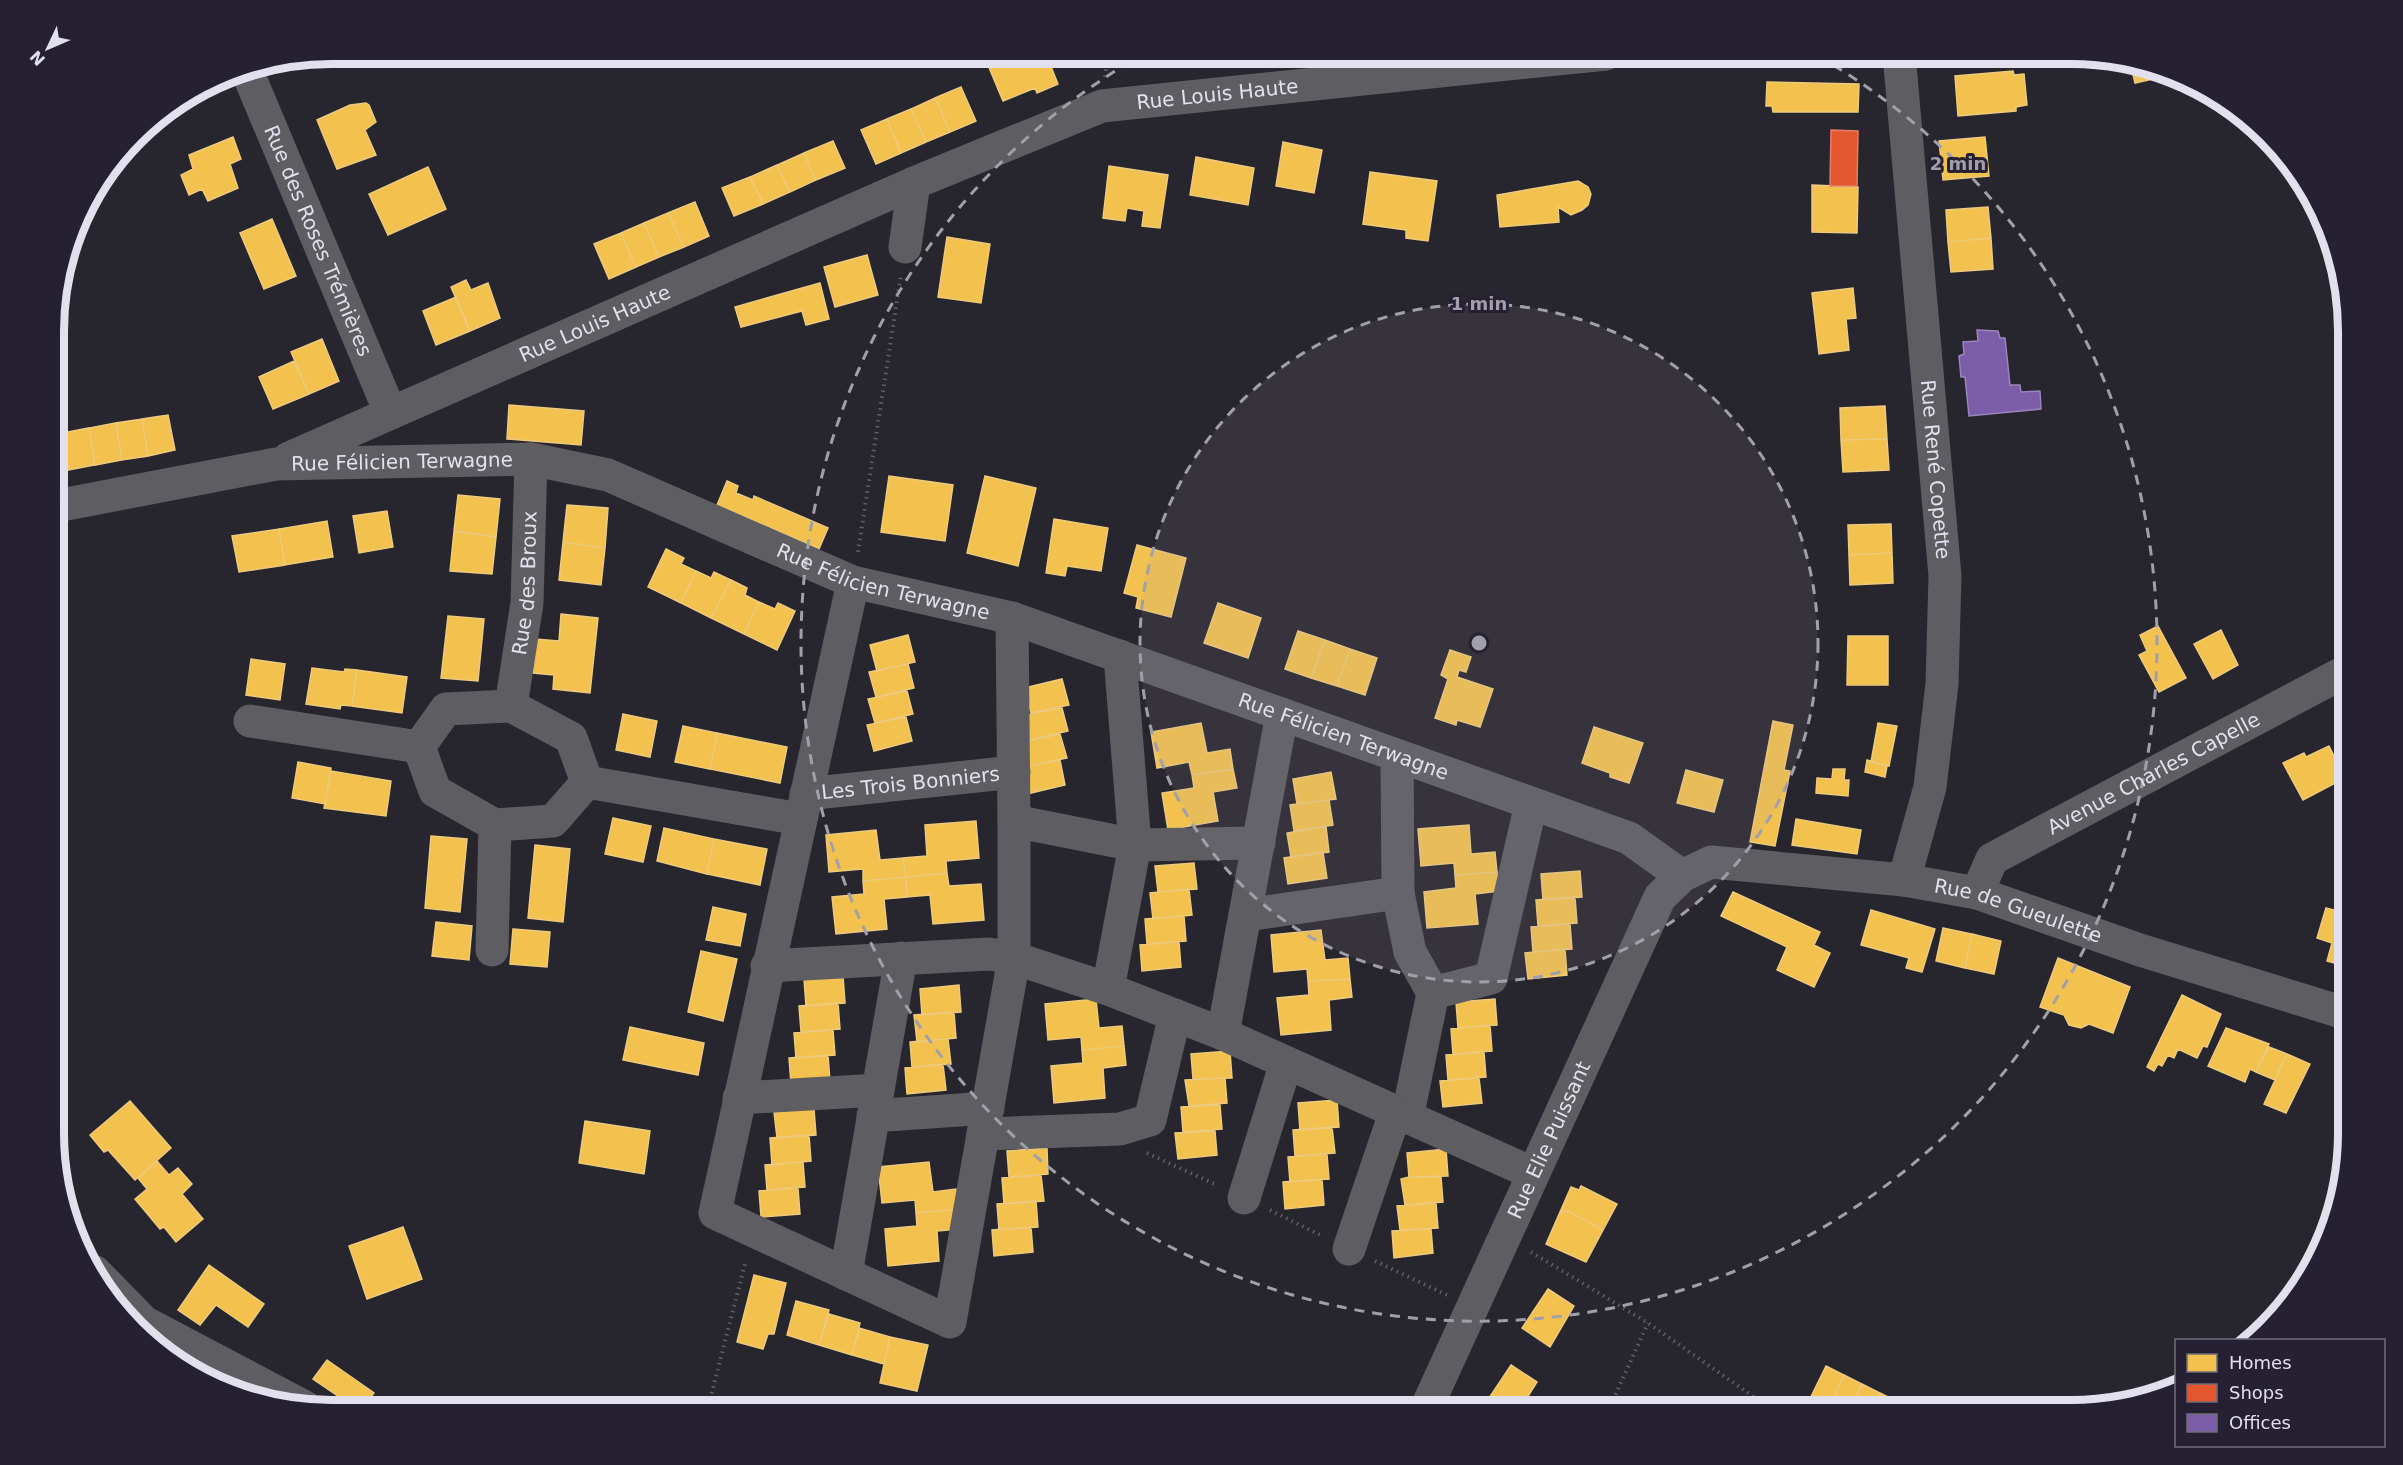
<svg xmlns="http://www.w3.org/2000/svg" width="2403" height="1465" font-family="'DejaVu Sans',sans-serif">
	<rect width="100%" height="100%" fill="#27252e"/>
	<!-- homes -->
	<path fill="#f2c14e" stroke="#edca7d" stroke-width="1.5" d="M1011,54H1046L1058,84L1037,93L1035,88L1003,101L988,65Z
		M1143,54H1199L1200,60L1144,66Z
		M320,56L294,67L292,62Z
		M2130,62L2144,64L2170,75L2135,83Z
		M2013,71L2014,75L2024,74L2027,105L2016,107V111L1958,116L1955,76Z
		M1767,82L1859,84L1858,112H1773L1772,106H1766Z
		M961,87L976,121L950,132L935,98Z
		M935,98L950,132L926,142L911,109Z
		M366,103L369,105L376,122L365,130L376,155L337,169L317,120L350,105Z
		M911,109L926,142L901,153L887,119Z
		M887,119L901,153L876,164L861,130Z
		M233,137L241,159L230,164L238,188L208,201L202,189L189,195L181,175L193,169L189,155Z
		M1985,137L1989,176L1943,180L1939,141Z
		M833,141L845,168L816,180L804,153Z
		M1283,142L1322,150L1314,193L1276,186Z
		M804,153L816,180L790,192L777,165Z
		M1196,157L1254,168L1248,205L1190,195Z
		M777,165L790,192L763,204L750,177Z
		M1109,166L1168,175L1160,228L1142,226L1144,211L1127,208L1125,221L1103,218Z
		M428,167L446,209L388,235L369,194Z
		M1370,172L1437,181L1428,241L1406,238V230L1363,224Z
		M750,177L763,204L734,216L722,188Z
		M1578,181L1588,187L1591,194L1588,205L1582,210L1571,215L1558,207L1559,222L1500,227L1497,195Z
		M1812,185L1858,187L1857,233L1812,232Z
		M695,202L709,236L684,247L668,213Z
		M1988,207L1991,238L1948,242L1946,210Z
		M668,213L684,247L659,257L644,223Z
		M272,219L296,276L264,289L240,233Z
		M644,223L659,257L636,267L621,233Z
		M621,233L636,267L609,279L594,244Z
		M947,237L990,244L981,303L938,297Z
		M1991,238L1993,269L1951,272L1948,242Z
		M867,255L878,295L835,307L824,267Z
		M466,280L471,290L488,283L500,318L470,331L451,287Z
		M820,283L829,319L806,325L802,311L741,327L735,307Z
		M1853,288L1856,318L1846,319L1849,350L1819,354L1812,293Z
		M456,297L470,331L436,345L423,311Z
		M322,339L339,381L309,394L291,352Z
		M294,361L309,394L273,409L259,377Z
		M509,405L584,411L581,445L507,439Z
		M1885,406L1887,439L1841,440L1840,408Z
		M168,415L175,450L148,456L142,419Z
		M142,419L148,456L122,460L116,423Z
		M116,423L122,460L95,465L89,428Z
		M89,428L95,465L68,470L62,433Z
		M1887,439L1889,470L1843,472L1841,440Z
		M889,476L953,485L945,541L881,532Z
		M985,476L1036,488L1018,566L967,553Z
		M727,481L738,486L736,493L753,500L754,496L828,528L819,549L717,505Z
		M458,495L500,499L496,537L454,531Z
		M567,505L608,508L605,548L563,542Z
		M387,511L393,547L359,553L353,516Z
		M1054,519L1108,528L1101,571L1067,566L1065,576L1046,573Z
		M327,521L333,557L285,565L279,529Z
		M1891,524L1892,553L1849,555L1848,525Z
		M279,529L285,565L239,572L232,536Z
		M454,531L496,537L492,574L450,571Z
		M563,542L605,548L601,585L559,580Z
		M1137,545L1186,558L1171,617L1136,608L1138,597L1124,593Z
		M666,549L684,558L681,564L696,571L681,603L648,587Z
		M1892,553L1893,583L1850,585L1849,555Z
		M696,571L711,578L714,572L731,580L711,618L681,603Z
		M731,580L747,588L745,595L759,602L744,634L711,618Z
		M759,602L775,609L778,603L795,611L777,650L744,634Z
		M1218,603L1261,618L1248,658L1204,643Z
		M561,614L598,618L590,693L553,689L554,675L533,673L536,639L559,641Z
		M448,616L484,619L478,681L441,678Z
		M2158,626L2186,678L2159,692L2139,655L2147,651L2140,635Z
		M2221,630L2238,665L2213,679L2194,644Z
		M1298,631L1325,640L1311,678L1285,669Z
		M908,635L915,662L877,671L870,645Z
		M1848,636H1888V685H1847Z
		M1325,640L1350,649L1337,686L1311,678Z
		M1350,649L1377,658L1365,695L1337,686Z
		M1450,650L1471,657L1466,672L1459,670L1457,677L1493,689L1480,727L1457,720L1456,725L1435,718L1448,679L1441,675Z
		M251,659L285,664L280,700L246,695Z
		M908,664L914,688L876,697L869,672Z
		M312,668L344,672L345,669L357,670L352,706L341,705L340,709L306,704Z
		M357,670L407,677L402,713L352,706Z
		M1062,679L1069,705L1031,713L1024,688Z
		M907,691L913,714L875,723L868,699Z
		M1062,708L1068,731L1030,740L1023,715Z
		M623,714L657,721L650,757L616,750Z
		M906,717L912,741L874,751L867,725Z
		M1773,721L1793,725L1784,770L1790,771L1775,846L1750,842Z
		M1201,723L1207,753L1230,749L1233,769L1192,775L1189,762L1157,768L1151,732Z
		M1878,723L1897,726L1889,766L1871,762Z
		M683,726L717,733L710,769L675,762Z
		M1594,727L1643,743L1629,783L1610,777V773L1582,763Z
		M717,733L787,747L780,783L710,769Z
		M1060,734L1067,758L1029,766L1022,742Z
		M2329,746L2345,778L2303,800L2283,763L2304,753L2306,757Z
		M1060,760L1065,785L1027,794L1029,766Z
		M1867,760L1887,766L1885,777L1865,772Z
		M298,762L331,768L325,804L292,798Z
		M1233,769L1237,788L1213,792L1218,821L1168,830L1162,793L1194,788L1192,775Z
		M1833,769H1845L1844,780H1849L1848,796L1816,793L1817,778L1832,779Z
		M1686,770L1723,780L1714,812L1677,803Z
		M331,771L391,781L386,816L324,808Z
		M1331,772L1336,799L1297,804L1293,779Z
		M1329,800L1333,825L1294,831L1290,805Z
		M613,818L651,826L643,862L605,854Z
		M1796,819L1861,830L1857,854L1792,845Z
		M976,821L979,858L946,861L947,873L906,877L903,858L927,856L925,825Z
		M1469,825L1471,854L1495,852L1497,872L1455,875L1454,863L1421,866L1418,829Z
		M1326,826L1329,852L1291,857L1287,833Z
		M664,828L714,839L707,874L657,861Z
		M876,830L880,860L903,858L906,877L863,881V869L829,872L826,835Z
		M431,836L467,839L460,912L425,908Z
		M714,839L767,849L760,885L707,874Z
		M535,845L570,849L563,922L528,918Z
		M1323,852L1327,878L1288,884L1284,858Z
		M1194,863L1197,889L1158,892L1155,866Z
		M1580,871L1582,897L1543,900L1541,874Z
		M1497,872L1499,891L1475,894L1478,924L1427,928L1424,892L1456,888L1455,875Z
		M947,873L949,886L981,884L984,920L933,924L930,895L907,897L906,877Z
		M906,877L907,897L884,899L887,929L836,934L832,897L864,894L863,881Z
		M1189,889L1192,915L1153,919L1150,893Z
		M1733,892L1820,932L1814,945L1830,953L1814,987L1777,970L1787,947L1721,916Z
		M1575,897L1577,923L1538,926L1536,900Z
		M713,907L746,914L740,946L706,940Z
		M2326,908L2342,912L2340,918L2348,921V967L2327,961L2332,943L2317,938Z
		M1871,910L1935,929L1922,972L1906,968L1909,958L1861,945Z
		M1184,916L1186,941L1147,944L1145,919Z
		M436,922L472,926L469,960L432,956Z
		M1570,924L1572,949L1533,952L1531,927Z
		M1943,928L1972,934L1965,968L1936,961Z
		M513,929L550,932L547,967L510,964Z
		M1321,930L1325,960L1348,958L1350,979L1308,981L1307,969L1274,972L1271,935Z
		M1972,934L2001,941L1994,974L1965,968Z
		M1179,942L1181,967L1142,971L1140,945Z
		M1565,949L1567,975L1528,979L1525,953Z
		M701,951L737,959L723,1021L688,1012Z
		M2058,958L2130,987L2113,1033L2089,1024L2081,1028L2069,1025L2064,1015L2040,1007Z
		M843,976L845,1003L806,1006L804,979Z
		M1350,979L1352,997L1329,1000L1331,1030L1281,1035L1277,998L1309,995L1308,981Z
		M959,985L961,1012L922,1015L920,989Z
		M2182,995L2221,1014L2207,1047L2203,1046L2197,1058L2178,1049L2174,1058L2168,1055L2162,1066L2158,1064L2154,1071L2147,1067Z
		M1096,999L1099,1028L1122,1026L1124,1046L1082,1050L1081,1037L1048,1040L1045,1004Z
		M1495,999L1497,1025L1458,1028L1456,1002Z
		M838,1003L840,1029L801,1032L799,1006Z
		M954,1012L956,1038L917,1042L914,1015Z
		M1490,1025L1492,1051L1453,1054L1451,1029Z
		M630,1027L704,1043L698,1075L623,1060Z
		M2226,1028L2269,1044L2256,1072L2250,1069L2245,1082L2208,1066Z
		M833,1030L835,1055L796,1058L794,1033Z
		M948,1039L951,1064L912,1067L910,1042Z
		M1124,1046L1126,1065L1103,1068L1105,1098L1054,1103L1051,1066L1083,1063L1082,1050Z
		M2269,1047L2287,1054L2275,1080L2256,1072Z
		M1230,1051L1232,1078L1193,1079L1191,1054Z
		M1484,1052L1486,1077L1448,1080L1446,1055Z
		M2287,1054L2310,1064L2286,1113L2264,1104Z
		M828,1055L830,1081L791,1084L789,1058Z
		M943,1064L946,1090L907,1094L905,1068Z
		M1225,1078L1227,1103L1189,1106L1185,1080Z
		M1479,1078L1482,1103L1443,1107L1440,1081Z
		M1337,1100L1339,1127L1300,1130L1298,1103Z
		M130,1101L171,1148L135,1180L108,1150L104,1152L90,1135Z
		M1220,1105L1222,1129L1183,1132L1181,1107Z
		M814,1109L816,1135L777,1138L774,1112Z
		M585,1121L650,1131L644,1174L579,1163Z
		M1332,1127L1335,1153L1295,1156L1293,1130Z
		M1215,1131L1217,1155L1178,1159L1175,1133Z
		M809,1135L811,1161L772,1165L770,1138Z
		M1047,1148L1048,1174L1009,1177L1007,1151Z
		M1446,1149L1448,1176L1409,1177L1407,1153Z
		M1327,1154L1329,1179L1290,1182L1288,1157Z
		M157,1161L169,1175L178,1168L192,1184L182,1194L203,1219L176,1242L164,1227L160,1229L135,1199L147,1189L138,1178Z
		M803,1162L805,1187L767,1190L765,1165Z
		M929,1162L933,1192L956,1189L958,1209L916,1213L915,1200L882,1203L878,1167Z
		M1041,1175L1044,1201L1004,1204L1002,1178Z
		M1409,1177H1441L1443,1202L1405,1205L1401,1179Z
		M1322,1179L1324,1205L1285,1209L1283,1182Z
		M1581,1186L1617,1204L1603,1230L1568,1211L1560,1212L1571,1187L1579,1190Z
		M798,1188L800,1214L761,1217L759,1191Z
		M1036,1201L1038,1227L999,1230L997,1204Z
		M1436,1203L1438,1228L1400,1230L1397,1206Z
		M958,1209L960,1229L937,1231L939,1261L888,1266L885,1229L917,1226L916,1213Z
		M1568,1211L1603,1230L1586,1262L1546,1244L1560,1212Z
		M403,1227L422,1279L367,1299L349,1246Z
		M1031,1227L1033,1252L994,1256L992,1230Z
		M1431,1229L1433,1253L1394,1258L1392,1231Z
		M209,1265L264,1304L248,1327L216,1305L200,1325L178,1310Z
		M754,1275L786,1283L774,1334H768L763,1349L737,1342Z
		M2299,1284L2302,1285L2268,1329L2265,1327L2277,1309L2281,1311Z
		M1548,1289L1574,1306L1550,1347L1522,1328Z
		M796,1301L829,1310L819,1345L787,1335Z
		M829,1314L860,1323L852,1355L819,1345Z
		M859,1328L890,1337L884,1364L852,1355Z
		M890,1337L928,1345L917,1391L880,1383Z
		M327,1360L374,1393L360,1411L313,1379Z
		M1511,1365L1537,1382L1525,1401L1539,1411H1495L1485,1404Z
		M1826,1366L1844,1375L1827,1411H1804Z
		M1844,1375L1862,1384L1849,1411H1827Z
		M1862,1384L1880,1393L1872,1410L1849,1411Z
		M1880,1393L1898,1402L1894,1410H1872Z"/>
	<!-- shops -->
	<path fill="#e4572e" stroke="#e38067" stroke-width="1.5" d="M1831,130L1858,131L1857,186H1830Z"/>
	<!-- offices -->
	<path fill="#7b5ea7" stroke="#9a85bc" stroke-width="1.5" d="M1977,330L1998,331L2000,338H2005L2010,385H2020L2021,392L2040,391L2041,409L1969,416L1965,377H1961L1959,356L1964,354L1963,342L1978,341Z"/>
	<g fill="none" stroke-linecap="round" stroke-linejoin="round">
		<!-- path -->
		<path stroke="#5f5f64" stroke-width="4" stroke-dasharray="1.5 4.5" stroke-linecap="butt" d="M1105,77L1108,54
			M858,552L901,275
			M1147,1153L1217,1185
			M1270,1210L1322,1236
			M1531,1252L1648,1323L1774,1411
			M1375,1261L1447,1295
			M707,1411L746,1260
			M1608,1411L1648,1323"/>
		<!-- minor -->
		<g stroke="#5e5d62" stroke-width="33">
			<path id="s1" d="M1899,54L1945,576L1942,684L1930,787L1904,880"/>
			<path id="s2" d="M247,71L390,412"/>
			<path d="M905,247L914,183"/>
			<path id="s3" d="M289,458L914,183L1102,106L1606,54"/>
			<path id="s4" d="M56,506L276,464L531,459L608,475L853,582L1012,618L1629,838L1682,876"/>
			<path d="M1012,618L1014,821"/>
			<path d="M1120,656L1135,845L1259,843"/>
			<path d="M511,706L571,738L587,782L553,821L495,825L435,791L419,747L446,709Z"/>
			<path id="s5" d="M511,706L527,603L531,459"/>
			<path d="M250,721L419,747"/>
			<path d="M1397,756L1398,893L1410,952L1433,993L1407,1118"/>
			<path d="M587,782L800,819"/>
			<path id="s6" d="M806,794L1014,772"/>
			<path id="s7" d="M1977,893L1992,859L2348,670"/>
			<path d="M1246,915L1398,893"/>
			<path d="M492,950L495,825"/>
			<path d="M767,966L989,954L1014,958L950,1322L715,1213L853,582"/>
			<path d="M1108,989L1135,845L1014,821V958L1108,989L1223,1034L1532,1173"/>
			<path d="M1433,993L1491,978L1531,804"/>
			<path d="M1223,1034L1282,714"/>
			<path d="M739,1098L878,1090"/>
			<path d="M873,1116L988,1108"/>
			<path d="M983,1134L1120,1129L1150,1120L1175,1015"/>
			<path d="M1244,1198L1286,1063"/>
			<path d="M1349,1249L1395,1113"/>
			<path d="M95,1272L144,1322L305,1407"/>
			<path d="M846,1274L901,958"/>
			<path id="s8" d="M1425,1411L1660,897L1682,876L1711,862L1904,880L1977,893L2140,950L2348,1014"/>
		</g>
	</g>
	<!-- distance rings -->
	<circle cx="1479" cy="643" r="339" fill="#a19faa" fill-opacity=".12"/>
	<g fill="none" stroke="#a19faa" stroke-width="3" stroke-dasharray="10 8">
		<circle cx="1479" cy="643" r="339"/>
		<path d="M1818 56A678 678 0 1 1 1140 56"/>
	</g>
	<g text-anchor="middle" stroke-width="6" stroke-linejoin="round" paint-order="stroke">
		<!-- street labels -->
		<g font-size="20" fill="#e2e0ec" stroke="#252132">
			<text dy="7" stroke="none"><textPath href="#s3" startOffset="1002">Rue Louis Haute</textPath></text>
			<text dy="7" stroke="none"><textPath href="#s2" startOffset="184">Rue des Roses Trémières</textPath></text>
			<text dy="7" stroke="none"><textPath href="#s3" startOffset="334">Rue Louis Haute</textPath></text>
			<text dy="7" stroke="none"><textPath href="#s4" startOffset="350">Rue Félicien Terwagne</textPath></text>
			<text dy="7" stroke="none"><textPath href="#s1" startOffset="417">Rue René Copette</textPath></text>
			<text dy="7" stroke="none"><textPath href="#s4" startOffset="854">Rue Félicien Terwagne</textPath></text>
			<text dy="7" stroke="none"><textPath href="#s5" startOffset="124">Rue des Broux</textPath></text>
			<text dy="7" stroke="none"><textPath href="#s4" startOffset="1340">Rue Félicien Terwagne</textPath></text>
			<text dy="7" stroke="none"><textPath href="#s7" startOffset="220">Avenue Charles Capelle</textPath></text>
			<text dy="7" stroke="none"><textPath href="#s6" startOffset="105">Les Trois Bonniers</textPath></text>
			<text dy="7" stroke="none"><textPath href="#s8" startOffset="940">Rue de Gueulette</textPath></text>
			<text dy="7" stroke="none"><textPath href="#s8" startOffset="298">Rue Elie Puissant</textPath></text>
		</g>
	</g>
	<!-- crop -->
	<path d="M0 0H2403V1465H0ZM331 64H2071A267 267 0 0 1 2338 331V1133A267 267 0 0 1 2071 1400H331A267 267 0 0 1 64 1133V331A267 267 0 0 1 331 64Z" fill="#252132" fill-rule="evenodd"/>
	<path fill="none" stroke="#e2e0ec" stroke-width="8" d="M331 64H2071A267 267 0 0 1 2338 331V1133A267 267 0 0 1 2071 1400H331A267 267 0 0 1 64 1133V331A267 267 0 0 1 331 64Z"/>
	<circle cx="1479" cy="643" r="9" fill="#a19faa" stroke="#252132" stroke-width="3"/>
	<g font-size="18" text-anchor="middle" font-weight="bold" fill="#a19faa" stroke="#252132" stroke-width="6" stroke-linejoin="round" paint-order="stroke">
		<text x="1958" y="170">2 min</text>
		<text x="1479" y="310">1 min</text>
	</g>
	<!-- legend -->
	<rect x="2175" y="1339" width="210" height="108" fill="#252132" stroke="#716d7c" stroke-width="1.5"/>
	<rect x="2187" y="1354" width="30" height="18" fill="#f2c14e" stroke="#716d7c" stroke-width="1.5"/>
	<text x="2229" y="1369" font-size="18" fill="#e2e0ec">Homes</text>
	<rect x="2187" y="1384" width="30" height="18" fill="#e4572e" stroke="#716d7c" stroke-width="1.5"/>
	<text x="2229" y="1399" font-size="18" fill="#e2e0ec">Shops</text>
	<rect x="2187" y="1414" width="30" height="18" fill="#7b5ea7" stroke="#716d7c" stroke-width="1.5"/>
	<text x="2229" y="1429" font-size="18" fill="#e2e0ec">Offices</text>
	<!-- north arrow -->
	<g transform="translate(48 48) rotate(226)" stroke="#252132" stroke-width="4.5" paint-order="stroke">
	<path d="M0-4.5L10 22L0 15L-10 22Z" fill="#e2e0ec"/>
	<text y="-9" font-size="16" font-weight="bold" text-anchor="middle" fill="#e2e0ec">N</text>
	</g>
</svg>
